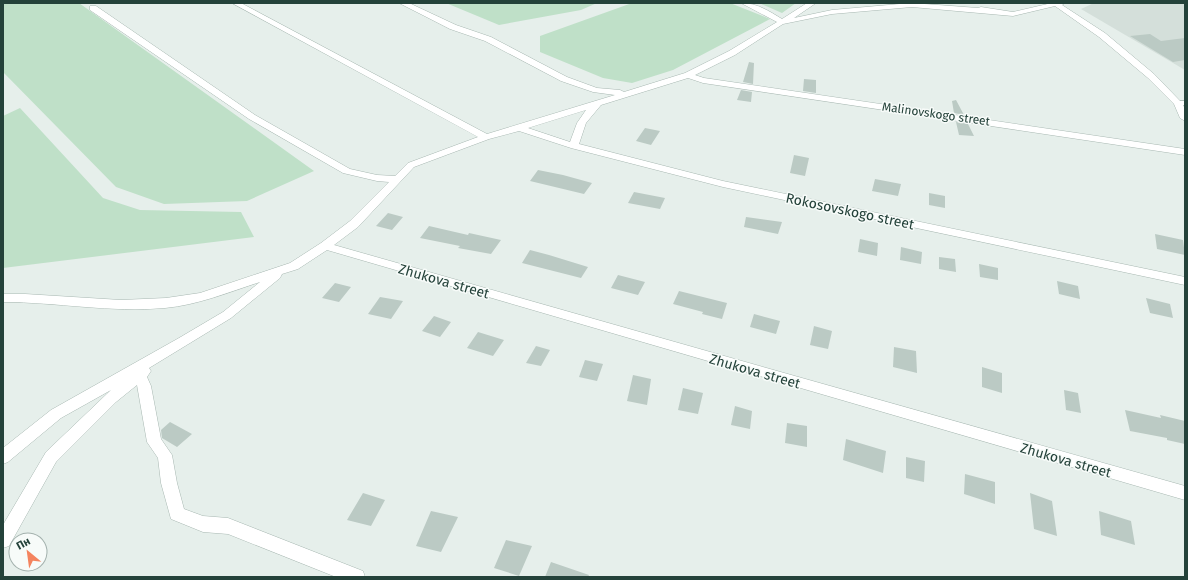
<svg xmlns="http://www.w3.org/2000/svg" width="1188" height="580" font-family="'Fira Sans',sans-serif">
	<rect width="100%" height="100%" fill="#e6efeb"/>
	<!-- built -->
	<path fill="#d4dfda" d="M1094,3H1185V70L1081,9Z"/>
	<!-- green -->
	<path fill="#bfe0c8" d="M3,3H79L314,171L247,201L164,204L116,187L3,72Z
		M446,3H597L581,10L499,25Z
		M632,3H730L770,19L673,70L632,83L603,78L540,52V36Z
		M759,3H796L782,13Z
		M20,108L103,198L140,210L241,212L254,237L3,268V116Z"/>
	<!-- building -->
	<path fill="#bbcac4" d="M1150,34L1161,41L1185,38V60L1173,62L1130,36Z
		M749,62L754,63L753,84L743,82Z
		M804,79L816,80V93L803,91Z
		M741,90L752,92L751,102L737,100Z
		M956,100L964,115L954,113L952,101Z
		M956,122L968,124L974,136L959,135Z
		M645,128L660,131L651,145L636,141Z
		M794,155L809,158L805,176L790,173Z
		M538,170L563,175L592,183L584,194L530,181Z
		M875,179L901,184L898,196L872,191Z
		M634,192L665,198L660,209L628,203Z
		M929,193L945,196V208L929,205Z
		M388,213L403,217L392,230L376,226Z
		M746,217L782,222L778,234L744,227Z
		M429,226L468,235L469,233L501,240L491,254L458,248L460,246L420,238Z
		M1155,234L1183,240L1185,255L1157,249Z
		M860,239L878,243L877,256L858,252Z
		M901,247L922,252L921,264L900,260Z
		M530,250L549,255L588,267L581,278L522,263Z
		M939,257L955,259L956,272L939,269Z
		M979,264L998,268V280L980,277Z
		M618,275L645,282L638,295L611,288Z
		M1057,281L1078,286L1080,299L1059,294Z
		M335,283L351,287L339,302L322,298Z
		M679,291L727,303L722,319L702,314L703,312L673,304Z
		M380,297L403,301L391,319L368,314Z
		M1146,298L1170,304L1173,318L1150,313Z
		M754,314L780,321L776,334L750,327Z
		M434,316L451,322L440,337L422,331Z
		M814,326L832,331L828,349L810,345Z
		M478,332L504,340L493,356L467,348Z
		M536,346L550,350L541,366L526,363Z
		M894,347L916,351L917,373L893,367Z
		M585,360L603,364L597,381L579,377Z
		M982,367L1002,373V393L982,387Z
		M633,375L651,379L647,405L627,401Z
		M683,388L703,393L698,414L678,410Z
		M1064,390L1078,393L1081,413L1066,410Z
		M735,406L752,411L750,429L731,425Z
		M1125,410L1161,418L1160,415L1185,421V444L1167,440V438L1130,431Z
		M170,422L192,434L177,447L162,438L161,430Z
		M787,423L807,426V447L785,443Z
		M846,439L886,451L883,473L843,460Z
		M906,457L925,461L924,482L906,478Z
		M965,474L995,482V504L964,494Z
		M363,493L385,500L371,526L347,520Z
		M1030,493L1052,501L1057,536L1034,529Z
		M431,511L458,517L441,552L416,546Z
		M1099,511L1131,521L1135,545L1101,535Z
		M506,540L532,546L519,576L494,568Z
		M551,562L589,575L588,577H545Z"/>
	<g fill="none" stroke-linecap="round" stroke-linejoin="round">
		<!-- lane casing -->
		<g stroke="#a8b8b2" stroke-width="1">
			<path id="lane" d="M1185,101V105H1178L1175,103L1178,101Z"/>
		</g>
		<!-- street casing -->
		<g stroke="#a8b8b2" stroke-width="1">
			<path id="street" d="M232,3H241L487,134L615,95L593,92L561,81L485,41L450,29L399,3H409L456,25L491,37L567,77L597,88L620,90L624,92L685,73L729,51L777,22L741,3C757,3 769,11 782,19L807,3H816L794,18L832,10L911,3L978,8L981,7L1013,12L1052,3H1065L1062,5L1105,33L1154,74L1182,103L1185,109V121L1180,118L1174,104L1148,78L1099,37L1055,6L1013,16L912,7L832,14L783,24L735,55L695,75L704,78L1185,149V155L703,83L688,78L601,105L586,123L579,144L723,181L1185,277V285L723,187L571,148L519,131L489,139L414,167L358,227L334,245L770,369L1185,486V500L327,250L298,269L282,274L280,278L231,318L149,368L151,371L147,377L151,386L161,439L172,455L177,483L184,509L203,516L228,518L363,571L365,577H336L228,534L203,532L171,519L161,483L158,458L147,442L137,385L116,402L56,462L9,546L3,548V525L46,452L111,390L61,418L8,462L3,464V448L51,410L179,338L223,312L260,282C229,292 198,305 165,308C111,313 57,302 3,302V294H25L121,300L166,298L200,293L290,263L321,243L350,221L389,182L377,181L343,173L249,119L90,10V6H96L255,115L350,169L377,175L395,176L408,163L478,137ZM586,110L577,123L570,142L528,128Z"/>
		</g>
		<!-- lane -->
		<use href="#lane" fill="#fff" fill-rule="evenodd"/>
		<!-- street -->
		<use href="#street" fill="#fff" fill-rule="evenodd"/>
	</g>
	<g text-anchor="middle" stroke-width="3" stroke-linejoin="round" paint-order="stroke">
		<!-- far-street labels -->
		<g font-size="12" fill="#24423a" stroke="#f7fbf9">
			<text transform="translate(936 114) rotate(8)" y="4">Malinovskogo street</text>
		</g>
		<!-- street labels -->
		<g font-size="14" fill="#24423a" stroke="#f7fbf9">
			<text transform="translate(850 211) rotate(12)" y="5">Rokosovskogo street</text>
			<text transform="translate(444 281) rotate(16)" y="5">Zhukova street</text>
			<text transform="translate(755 371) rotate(16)" y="5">Zhukova street</text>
			<text transform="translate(1066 460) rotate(16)" y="5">Zhukova street</text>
		</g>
	</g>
	<!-- border -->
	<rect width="1188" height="580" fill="none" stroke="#24423a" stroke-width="8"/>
	<!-- north arrow -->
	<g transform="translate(28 552) rotate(331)"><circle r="19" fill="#f7fbf9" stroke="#a3b1ad"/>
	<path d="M0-3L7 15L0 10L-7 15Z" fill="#f4845f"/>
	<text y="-6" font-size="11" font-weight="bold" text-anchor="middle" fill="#24423a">Пн</text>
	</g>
</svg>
